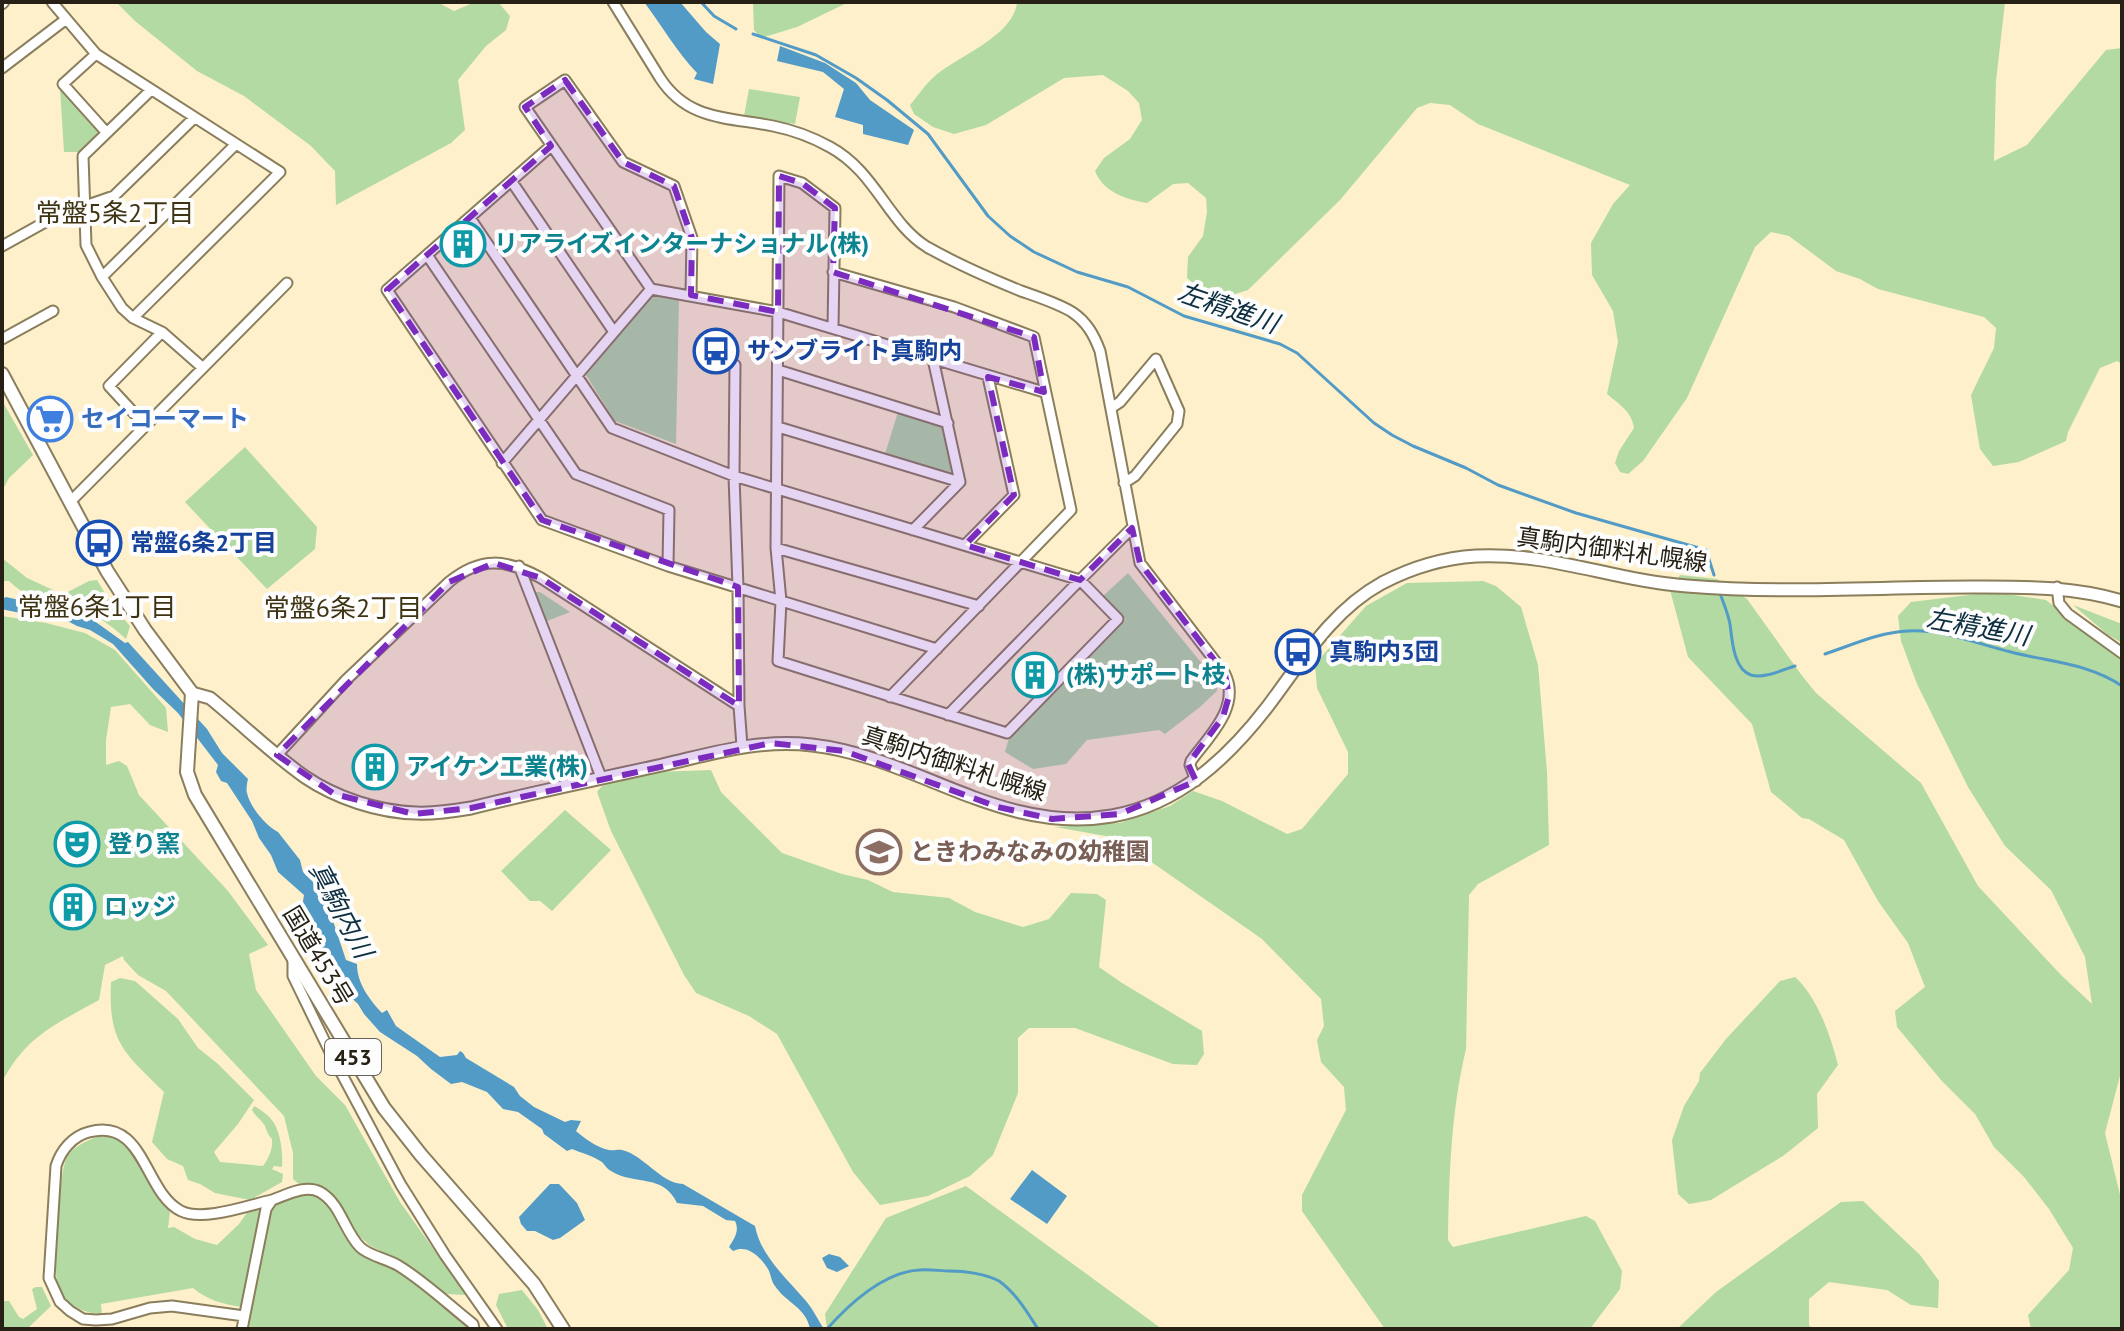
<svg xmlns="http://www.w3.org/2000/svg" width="2124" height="1331" font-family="'PT Sans','Noto Sans JP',sans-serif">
	<rect width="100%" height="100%" fill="#fdf0cb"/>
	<!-- green -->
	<path fill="#b2daa2" d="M116,2H437L454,11L475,2H498L510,16L506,30L486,46L458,80L465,130L451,143L336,205L335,171L311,146L244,96L197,71L135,21Z
		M753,2H849L797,27L761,38L754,30Z
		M1017,2H2005L1996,81L1994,161L2027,145L2106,50L2122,48V364L2117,361L2100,368L2068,432L2066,441L2019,462L1993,466L1980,449L1971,395L1994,348L1996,328L1984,317L1878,289L1860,279L1836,271L1789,236L1771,232L1755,247L1687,398L1643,461L1628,474L1620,472L1615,463L1619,451L1634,428C1632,412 1619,404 1607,394L1618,342L1613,311L1592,275L1591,243L1613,204L1630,185L1478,124L1450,105L1430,103L1417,108L1340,200L1248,290L1229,296L1202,290L1187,278L1188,257L1203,236L1207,212L1206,198L1188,183L1173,184L1147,203C1126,199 1104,193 1095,171L1104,158L1130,139L1142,120L1139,103L1128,91L1103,75L1064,78L986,125L954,134L933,127L914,114L910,105C918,96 925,84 935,76C958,56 1014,36 1017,2Z
		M60,88L97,129L99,135L79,152H64Z
		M749,89L800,97L795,124L744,116Z
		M652,294L679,300L676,444L615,421L586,375Z
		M4,404L33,455L9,478L2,491V407Z
		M898,412L943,427L953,470L948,473L885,454Z
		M245,447L317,527L315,549L267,589L185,502Z
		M2,558L27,578L53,590L60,596L89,581L97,580L112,605L130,626L126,639C115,629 104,620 90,613C61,600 34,606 9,581H2Z
		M1128,573L1217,682V691L1200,707L1165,734L1159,730L1087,740L1066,764L1033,769L1005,752L1009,738L1126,619L1103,596Z
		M1680,575L1717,579L1747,599L1800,673L1816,693L1921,783L1978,886L2061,975L2092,1004L2085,957L2051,890L2005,846L1968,787L1917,684L1901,641L1898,616L1911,602L1994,592L2046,600L2122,661V1068L2105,1133L2122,1203V1329H2031L2028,1315L2069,1270L2073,1248L2049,1209L2024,1177L1994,1147L1975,1114L1941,1080L1897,1027L1895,1011L1925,987L1908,943L1878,901L1844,840L1809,819L1802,818L1771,792L1752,724L1688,657L1670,590Z
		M1483,581L1496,586L1521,607L1538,665L1547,772L1549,845L1478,884L1469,895L1466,1049C1451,1111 1449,1176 1448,1240L1453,1247L1586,1216L1595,1221L1622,1271L1620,1289L1590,1329H1385L1302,1211V1195L1346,1110L1344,1087L1321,1062L1317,1040L1324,1026L1321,999L1262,939L1117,838L1055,827L1120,823L1170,806L1193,791L1222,801L1287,834L1302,829L1348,774V752L1317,688L1315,664L1366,606L1407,583Z
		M533,592H540L570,612L542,623Z
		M2073,605L2122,624V643L2107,634Z
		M2,616L46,623L85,633L115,650L166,708L168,732L150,725L130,704L111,707L106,740V765L119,761L127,766L139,795L228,891L268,945L249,954L256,990L316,1076L345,1105L400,1202L466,1295L446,1294L390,1256L369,1245L353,1230L318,1187L300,1185L293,1179V1153L284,1116L166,991L138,975L124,960L123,956L105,965L99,1000C56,1024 26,1036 2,1082Z
		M711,770L721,792L782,853L842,874L868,880L893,892L949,898L975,912L1023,927L1049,919L1071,893L1097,894L1106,900L1099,967L1122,983L1202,1031L1204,1054L1197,1065L1173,1064L1075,1028H1029L1018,1038V1093L993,1155L970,1176L928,1196L880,1205L853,1172L777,1034L749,1016L696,993L684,975L611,831L597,792L602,786L655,772Z
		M565,810L611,850L552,911L540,901H530L501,871Z
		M1795,977C1817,996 1831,1037 1838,1065L1817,1094L1818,1128L1783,1156L1711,1200L1689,1204L1678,1194L1672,1140L1684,1106L1699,1081L1700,1073L1726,1039L1780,981Z
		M120,978L135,981L178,1019L198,1048L218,1064L254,1100L238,1124L214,1152L220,1162L263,1166C269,1158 273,1149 272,1139C268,1135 267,1131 265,1126C261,1119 255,1116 252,1110L254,1106C261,1110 270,1116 274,1123C281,1135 283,1154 282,1167L274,1166L272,1169L283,1174L282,1182L250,1200L215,1193L200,1184L188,1180L183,1166L167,1159L152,1142L164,1092C124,1052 108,1043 111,982Z
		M97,1137H111L122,1141L129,1147L155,1193L170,1212L168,1228L174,1227L195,1239L217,1245L239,1224L249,1210L256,1208L260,1211L245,1294L241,1307C223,1304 207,1300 193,1288L101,1304L102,1314C82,1313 66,1305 58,1286C52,1271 59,1171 67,1157C74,1146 86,1141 97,1137Z
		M966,1186L1162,1329H827L825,1314L886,1218Z
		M308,1193C341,1205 332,1223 350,1244C364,1260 384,1258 400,1269C425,1285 447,1306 469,1324L471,1329H246L272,1205Z
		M1863,1201L1920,1255L1939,1281L1938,1308L1911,1305L1887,1290L1829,1282L1809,1299V1325L1812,1329H1677L1716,1292L1841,1202Z
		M36,1287H42L51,1306L27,1329H2V1301H9L19,1317L23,1319L37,1309L32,1289Z
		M522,1290L538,1310L548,1329H508L496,1305L499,1294Z"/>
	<!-- water -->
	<path fill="#529bc6" d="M644,2H680L706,32L720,44L713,84L694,79L697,73C677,52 662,26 644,2Z
		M780,46L825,63L856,83L870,100L914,130L908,145L863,134V125L835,117L844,89L823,72L777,61Z
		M6,597L86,615L125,643L128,642L207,729L222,753L248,779C247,782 246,791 247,793C250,807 266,826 278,832L300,860L303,872L320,889L331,915L346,960L357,964C357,983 369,999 382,1013L387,1010L396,1026L440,1057L457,1055L460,1051L463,1053L466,1058L514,1087L520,1096L534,1107L565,1122L571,1120L581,1121L576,1131C585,1139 598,1148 609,1150C614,1151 618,1149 622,1150C644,1155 660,1183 683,1184L755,1226C760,1255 788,1280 806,1301C813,1309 818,1320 824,1329H810C806,1307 786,1303 775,1286C771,1281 771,1274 768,1269C760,1256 747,1244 733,1251L729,1247C734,1239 740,1231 735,1221L726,1220L703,1206L677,1203C663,1173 635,1186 611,1171C607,1169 605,1165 602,1162C593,1156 582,1153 572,1149L567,1151L544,1134L542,1129L518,1112L503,1109L487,1092L462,1082L451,1084L431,1069L417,1056L380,1032L364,1014L358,1004L344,991L338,979L336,969L329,960L314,933L307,925L302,907L304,895L278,872L271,855L259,838L252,821L227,783L221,781L216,772L218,765L178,713L153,689L113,644L90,630L77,626L54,614C38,616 18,613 2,609V599Z
		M1032,1170L1067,1196L1047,1224L1010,1199Z
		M550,1184H559L577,1203L585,1220L560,1238L553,1240L535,1231H527L521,1224L519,1217Z
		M829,1254L840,1257L849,1266L837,1272L827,1268L822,1258Z"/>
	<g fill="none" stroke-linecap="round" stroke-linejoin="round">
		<!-- stream -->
		<path stroke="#529bc6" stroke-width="3" d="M701,2L714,16L736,29
			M753,34L816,55L856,78L887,100L928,134L988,216L1010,236L1034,252L1077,272L1128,287L1184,316L1280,344L1297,353L1374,423L1392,435L1413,446L1466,468L1498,485L1576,513L1706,550L1714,575
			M1720,593C1723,602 1728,613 1730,624C1732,638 1733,669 1751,675C1764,679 1782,670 1795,666
			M1825,654C1852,645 1880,632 1908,631C1944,629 1977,644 2011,652C2049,662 2088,663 2122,686
			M827,1329C849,1304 884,1272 919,1270C930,1269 940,1271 950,1271C965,1271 986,1274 999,1281C1016,1293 1027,1312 1038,1329"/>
		<!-- minor casing -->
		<g stroke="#8a7e5d" stroke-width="13">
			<path id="minor" d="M52,2L96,54L280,172L133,318
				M613,2L660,78C688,121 728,117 773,126C793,130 812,137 830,147C876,172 888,223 927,247C957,264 989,278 1021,291C1038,297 1057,303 1072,312C1087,322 1094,335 1100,351L1140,563L1225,674C1241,707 1209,736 1191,761L1190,765L1196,781
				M2,4L4,2
				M96,54L63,84L106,132
				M2,68L65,20
				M151,90L83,156L86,245L102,277L122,308L133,318L162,332L203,368
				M551,146L387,290L542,520L668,566L937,649
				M512,182L614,332
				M470,218L612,428L734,476L1080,580L1132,528
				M2,246L56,216L114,196L194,118
				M427,255L576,474L669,510L668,566
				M833,272L954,307L1034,337L1071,510L890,697
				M102,277L236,144
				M651,289L525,107L565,80L623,162L674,186L692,238L691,295
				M833,328L835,208L802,183L779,176L776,548L781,601L778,661L1007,733L1118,619L1080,580L948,715
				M2,339L53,311
				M735,365L734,476L738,587L739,706L742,746
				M778,370L948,423
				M1111,408L1120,402L1156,359L1179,411L1177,424L1135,476L1124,483
				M145,425L109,386L162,332
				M778,427L960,482
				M502,463L651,289L778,312L1044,392
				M70,502L287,283
				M913,530L960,482L933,359
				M965,545L1014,495L988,377
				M776,548L979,606
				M519,566L601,777
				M2057,587L2059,603L2068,614L2122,653
				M277,755L346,680L449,582C481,556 506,559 541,578L739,706
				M293,960V976L330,1052L401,1185L445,1255L497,1329
				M244,1316L172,1306L150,1308L112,1319L96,1320L83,1319L70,1311L60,1302L49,1278L56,1166C61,1150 73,1136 89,1132C145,1117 144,1193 181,1211C203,1222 249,1205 272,1200
				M242,1329L266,1209L272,1200C286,1195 306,1184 320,1192C341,1204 344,1231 360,1247C369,1256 388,1259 399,1266C425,1282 449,1305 473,1324L474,1329"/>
		</g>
		<!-- major casing -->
		<g stroke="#8a7e5d" stroke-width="15">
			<path id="major" d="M192,693L210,698C242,724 271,753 305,777C336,798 378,812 416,813C434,814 453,811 471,808C535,792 599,779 662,765C715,753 757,739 812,745C917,757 1000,835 1112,816C1179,804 1228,758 1268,706C1302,661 1331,611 1382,583C1411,568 1443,558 1476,556C1548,552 1616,581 1687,586C1782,594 1877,587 1972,587C2024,587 2072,586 2122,601"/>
		</g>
		<!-- highway casing -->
		<g stroke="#8a7e5d" stroke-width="16">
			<path id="highway" d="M2,374L107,571L145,630L192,693L187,772L195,795L384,1108L421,1155L534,1284L563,1329"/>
		</g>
		<!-- minor -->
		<use href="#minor" stroke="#fff" stroke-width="9"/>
		<!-- major -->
		<use href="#major" stroke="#fff" stroke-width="11"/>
		<!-- highway -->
		<use href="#highway" stroke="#fff" stroke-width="12"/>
	</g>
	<!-- marked area -->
	<path fill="#7b2cbf" fill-opacity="0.2" stroke="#7b2cbf" stroke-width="6" stroke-dasharray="16 10" stroke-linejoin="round" d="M565,80L623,162L674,186L692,238L691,295L778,312L779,176L802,183L835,208L833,272L1034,337L1044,392L988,377L1014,495L965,545L1080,580L1132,528L1140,563L1225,674L1229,696L1223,717L1188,764L1196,781L1120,814L1052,819L998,807L844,751L771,743L471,808L414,814L334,794L277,755L449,582L494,563L541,578L739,706L738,587L542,520L387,290L551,146L525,107Z"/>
	<!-- icons -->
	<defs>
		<g id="building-ring" transform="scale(2.3)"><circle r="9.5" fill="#fdfdfd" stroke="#0f9aa8" stroke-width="1.5"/><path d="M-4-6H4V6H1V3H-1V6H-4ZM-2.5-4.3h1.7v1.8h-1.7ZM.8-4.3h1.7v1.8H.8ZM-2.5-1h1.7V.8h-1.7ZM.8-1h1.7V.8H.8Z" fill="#0f9aa8"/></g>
		<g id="bus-ring" transform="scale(2.3)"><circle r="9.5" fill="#fdfdfd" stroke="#1a4fb4" stroke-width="1.5"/><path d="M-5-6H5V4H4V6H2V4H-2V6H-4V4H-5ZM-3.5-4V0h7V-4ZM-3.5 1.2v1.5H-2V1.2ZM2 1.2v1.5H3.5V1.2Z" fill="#1a4fb4"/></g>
		<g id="supermarket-ring" transform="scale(2.3)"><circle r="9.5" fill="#fdfdfd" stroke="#3f7fe0" stroke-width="1.5"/><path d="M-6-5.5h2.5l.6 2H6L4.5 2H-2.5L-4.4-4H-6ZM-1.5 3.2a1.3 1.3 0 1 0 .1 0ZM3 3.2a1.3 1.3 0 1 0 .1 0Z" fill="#3f7fe0"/></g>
		<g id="theatre-ring" transform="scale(2.3)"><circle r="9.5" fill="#fdfdfd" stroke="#0f9aa8" stroke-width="1.5"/><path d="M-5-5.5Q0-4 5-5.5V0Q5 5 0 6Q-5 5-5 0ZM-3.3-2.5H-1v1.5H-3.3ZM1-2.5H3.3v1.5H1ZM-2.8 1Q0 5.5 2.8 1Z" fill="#0f9aa8"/></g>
		<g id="school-ring" transform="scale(2.3)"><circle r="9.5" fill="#fdfdfd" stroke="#8d6e63" stroke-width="1.5"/><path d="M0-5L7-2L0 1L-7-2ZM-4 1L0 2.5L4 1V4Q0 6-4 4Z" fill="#8d6e63"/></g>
	</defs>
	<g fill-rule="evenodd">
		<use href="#building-ring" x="463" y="244"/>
		<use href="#bus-ring" x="716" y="351"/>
		<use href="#supermarket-ring" x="50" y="419"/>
		<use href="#bus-ring" x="99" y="543"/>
		<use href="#bus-ring" x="1298" y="652"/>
		<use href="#building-ring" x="1035" y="675"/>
		<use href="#building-ring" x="375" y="767"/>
		<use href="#theatre-ring" x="77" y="844"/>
		<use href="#school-ring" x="879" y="852"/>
		<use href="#building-ring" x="73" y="907"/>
	</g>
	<g text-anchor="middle" stroke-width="8" stroke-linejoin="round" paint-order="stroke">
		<!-- shield labels -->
		<rect fill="#fdfdfd" stroke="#66635a" stroke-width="2" x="325" y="1039" width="56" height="36" rx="6"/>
		<g font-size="22" font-weight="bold" fill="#262114">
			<text x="353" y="1065">453</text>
		</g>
		<!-- culture labels -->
		<g font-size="24" font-weight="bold" fill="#0d838f" stroke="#fdfdfd" text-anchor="start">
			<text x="494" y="252">リアライズインターナショナル(株)</text>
			<text x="1066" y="683">(株)サポート枝</text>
			<text x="406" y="775">アイケン工業(株)</text>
			<text x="108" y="852">登り窯</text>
			<text x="104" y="915">ロッジ</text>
		</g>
		<!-- transit labels -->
		<g font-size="24" font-weight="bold" fill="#164399" stroke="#fdfdfd" text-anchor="start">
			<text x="747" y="359">サンブライト真駒内</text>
			<text x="130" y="551">常盤6条2丁目</text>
			<text x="1329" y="660">真駒内3団</text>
		</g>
		<!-- shop labels -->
		<g font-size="24" font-weight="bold" fill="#366cbe" stroke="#fdfdfd" text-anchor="start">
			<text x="81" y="427">セイコーマート</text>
		</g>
		<!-- street labels -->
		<g font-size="24" fill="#262114" stroke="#fdfdfd">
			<text transform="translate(1612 550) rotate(8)" y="8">真駒内御料札幌線</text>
			<text transform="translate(954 764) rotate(18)" y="8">真駒内御料札幌線</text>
			<text transform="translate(318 956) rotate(59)" y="8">国道453号</text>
		</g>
		<!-- education labels -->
		<g font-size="24" font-weight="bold" fill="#785e54" stroke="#fdfdfd" text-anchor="start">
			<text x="910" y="860">ときわみなみの幼稚園</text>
		</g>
		<!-- neighbourhood labels -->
		<g font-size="26" fill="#3e3313" stroke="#fdfdfd">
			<text x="115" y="222">常盤5条2丁目</text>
			<text x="97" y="616">常盤6条1丁目</text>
			<text x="343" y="617">常盤6条2丁目</text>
		</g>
		<!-- water labels -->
		<g font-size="26" font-style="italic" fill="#0d2f41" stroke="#fdfdfd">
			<text transform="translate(1228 308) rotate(19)" y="9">左精進川</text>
			<text transform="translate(1978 627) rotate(10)" y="9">左精進川</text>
			<text transform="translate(341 910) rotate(62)" y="9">真駒内川</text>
		</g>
	</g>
	<!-- border -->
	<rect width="2124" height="1331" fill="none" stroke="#262114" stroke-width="8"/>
</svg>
